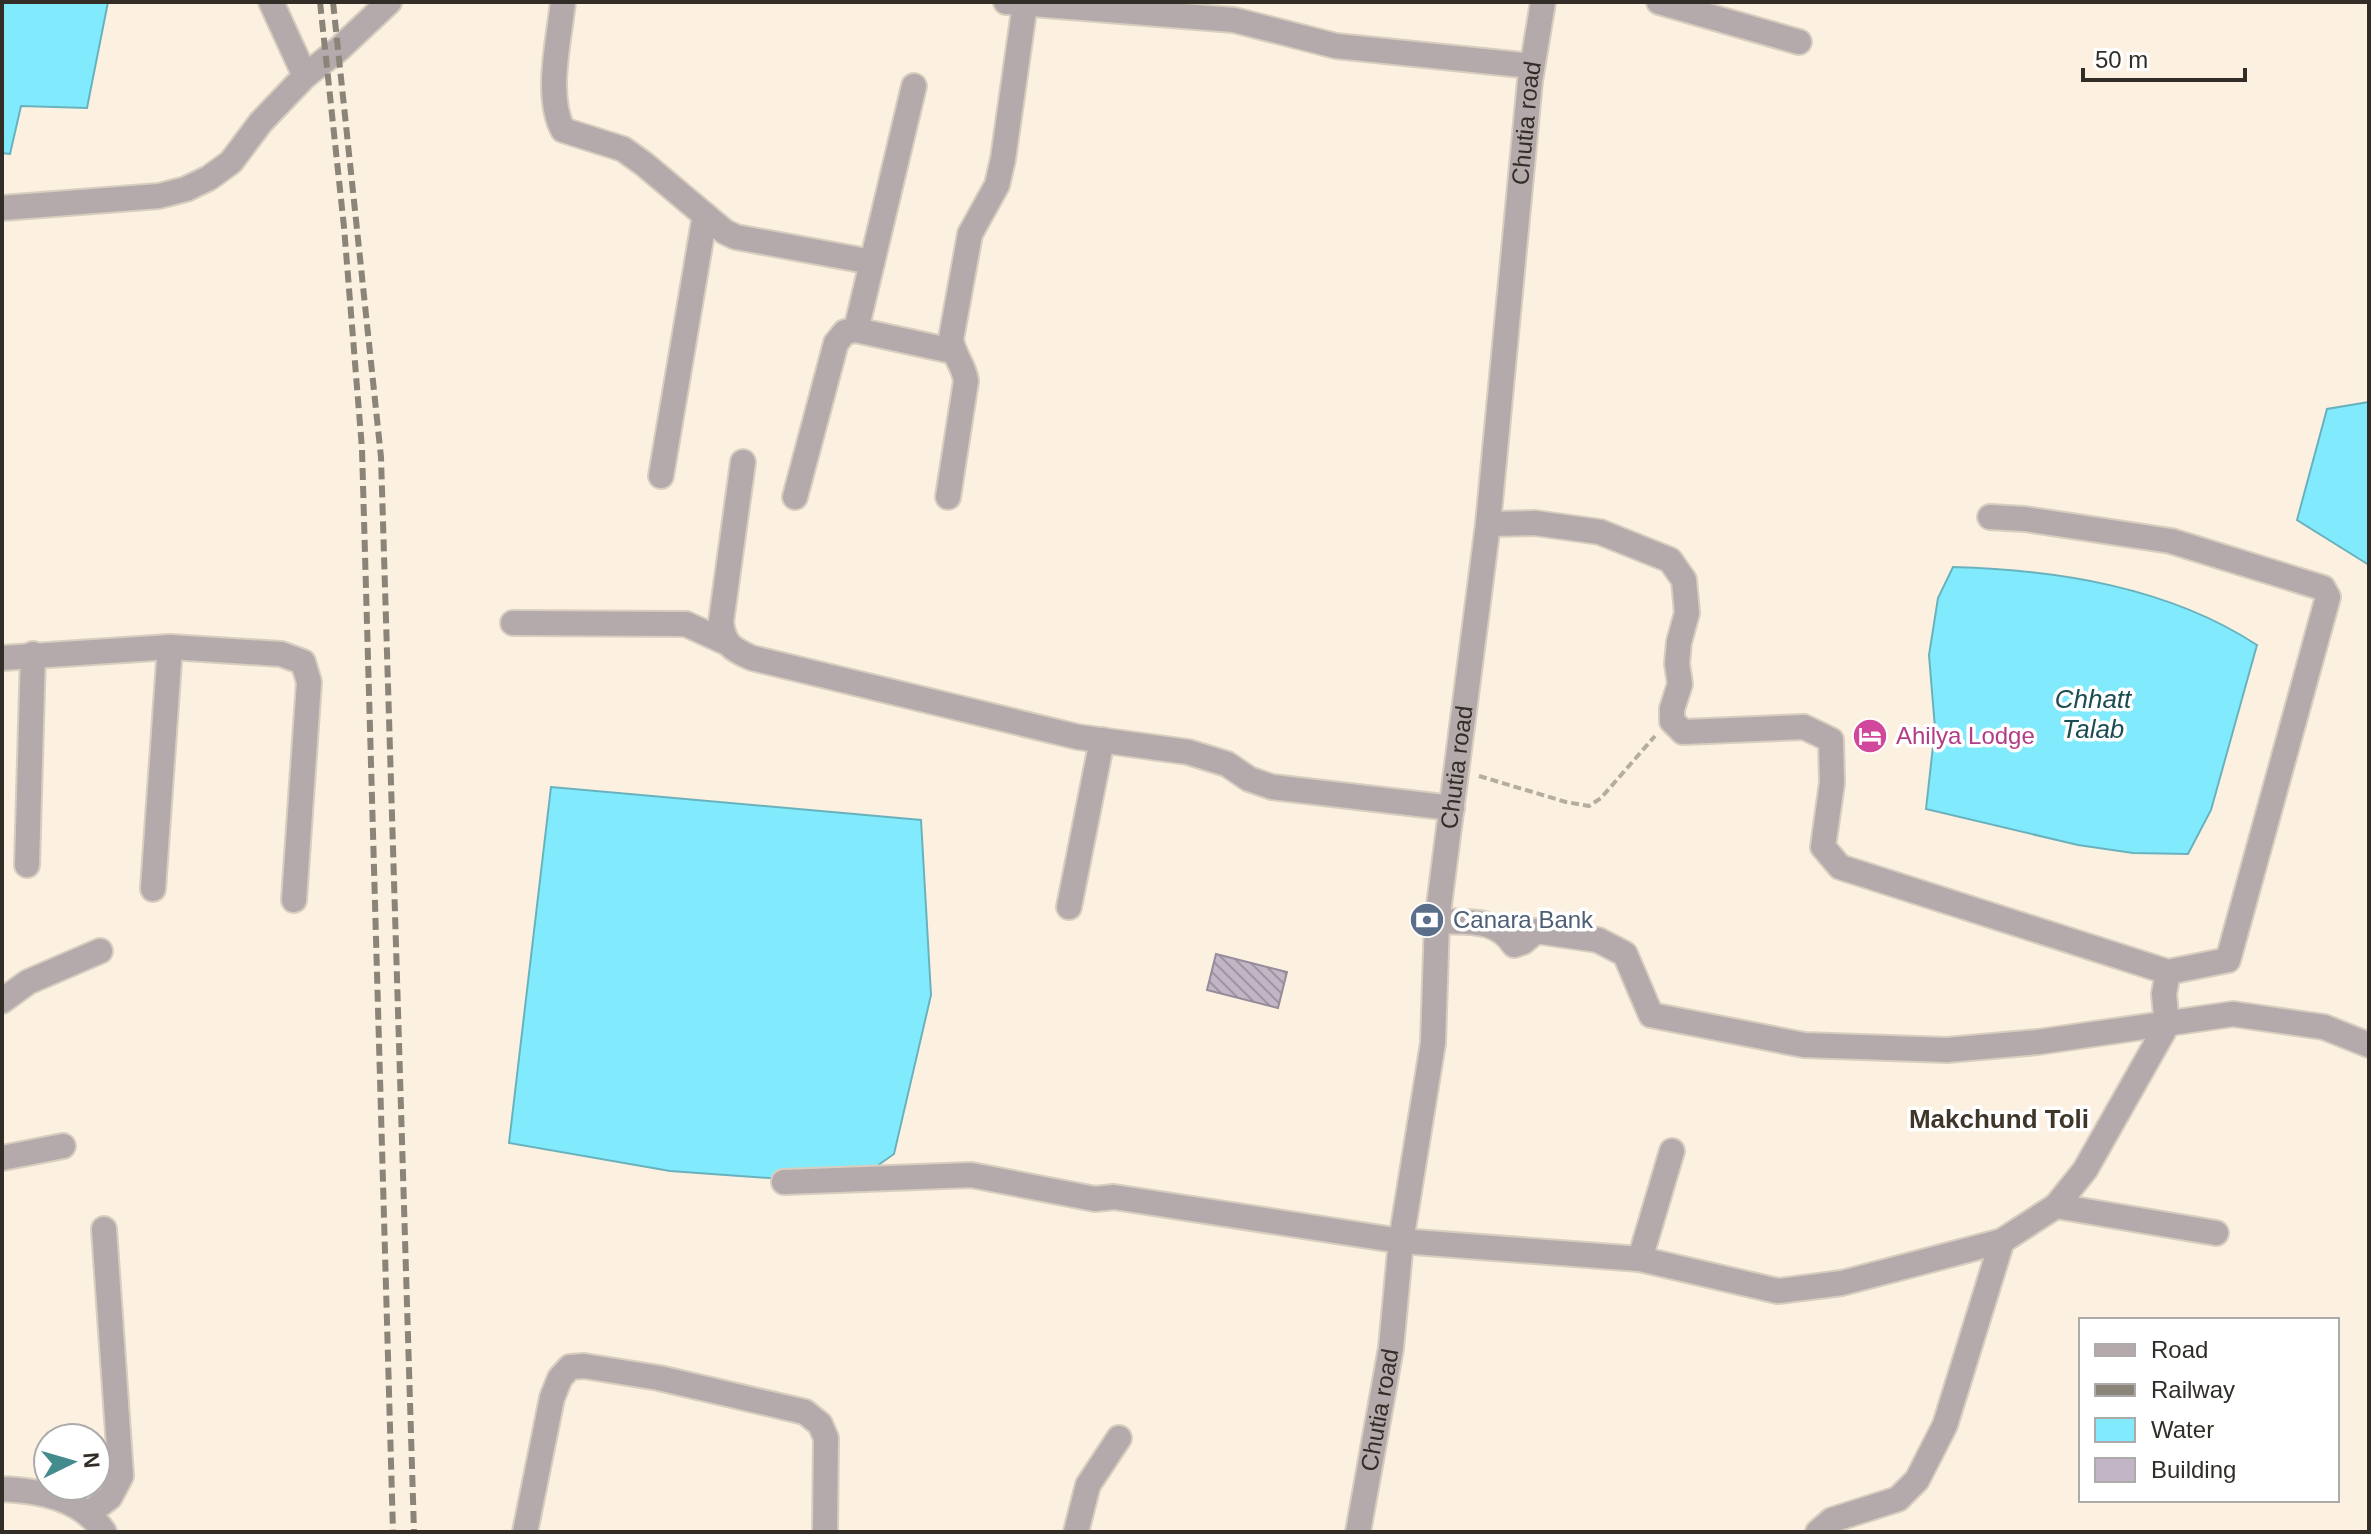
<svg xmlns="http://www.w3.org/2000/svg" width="2371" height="1534" font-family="Helvetica,sans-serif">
	<defs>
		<pattern id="building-back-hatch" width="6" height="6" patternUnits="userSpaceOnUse" patternTransform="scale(2)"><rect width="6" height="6" fill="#c2b6c6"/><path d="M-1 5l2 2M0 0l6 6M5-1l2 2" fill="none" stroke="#9e94a1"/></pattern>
	</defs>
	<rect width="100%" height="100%" fill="#fcf1e0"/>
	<!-- water -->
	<path fill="#81ebfd" stroke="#69b2bd" stroke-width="2" d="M2,2H108L87,108L21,106L10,154L2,153Z
		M2369,402V565L2297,520L2327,409Z
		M1953,567C2058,570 2168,587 2257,645L2211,810L2188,854L2133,853L2078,845L1926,809L1935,728L1929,655L1938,598Z
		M551,787L921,820L931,995L894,1154L851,1184L670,1171L509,1143Z"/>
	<!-- building -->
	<path fill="url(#building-back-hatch)" stroke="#968b9a" stroke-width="2" d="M1216,954L1287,972L1278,1008L1207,990Z"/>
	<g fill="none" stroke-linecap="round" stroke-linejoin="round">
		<!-- minor casing -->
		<g stroke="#d8cebf" stroke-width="28">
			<g id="minor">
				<path d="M271,2L305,76"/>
				<path d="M563,2C559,40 545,96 563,130L623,149L644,164L725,232L736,237L872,262"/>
				<path d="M1006,2L1234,20L1336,46L1532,66"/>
				<path d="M1659,2L1799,42"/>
				<path d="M2,208L159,196L186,189L209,178L231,162L261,122L305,76L339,49L389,2"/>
				<path d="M856,330L914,86"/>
				<path d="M743,462L721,622C724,644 731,649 752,658L1078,737L1188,752L1227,764L1249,779L1272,787L1452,808"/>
				<path d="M661,476L705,215"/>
				<path d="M795,497L836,343L845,332L856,330L952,351"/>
				<path d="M948,497L966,381C964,365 953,355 951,339L970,234L997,185L1003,159L1025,4"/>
				<path d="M1488,524L1535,523L1600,532L1670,560L1684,580L1687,613L1679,642L1677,664L1680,684L1672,709V721L1683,732L1804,727L1831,740L1832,783L1823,847L1840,867L2168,972L2228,960L2328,597L2323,588L2171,541L2025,519L1990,517"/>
				<path d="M513,623L686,624L723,641"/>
				<path d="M2,658L170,647L281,654L303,662L309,682L294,900"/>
				<path d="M27,865L33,654"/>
				<path d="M153,889L170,647"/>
				<path d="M1069,907L1102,740"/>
				<path d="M1437,921C1468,923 1496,917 1514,945L1523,942L1536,931L1598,940L1625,954L1651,1015L1804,1045L1947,1050L2038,1042L2233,1014L2324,1027L2369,1045"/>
				<path d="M2,1001L28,982L100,951"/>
				<path d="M2,1158L63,1146"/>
				<path d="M784,1182L971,1175L1095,1199L1114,1197L1401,1241L1640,1259L1778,1291L1842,1283L2002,1241L2056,1206L2085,1170L2167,1025L2164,994L2168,972"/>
				<path d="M2056,1206L2216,1233"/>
				<path d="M1640,1259L1672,1151"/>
				<path d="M2,1489C41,1491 81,1498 104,1532"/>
				<path d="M89,1513L110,1497L121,1476L104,1229"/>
				<path d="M525,1532L552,1398L560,1378L570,1367L584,1366L659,1378L805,1412L820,1424L826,1438L825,1532"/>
				<path d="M1076,1532L1088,1485L1119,1438"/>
				<path id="s1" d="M1358,1532L1391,1348L1401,1241L1433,1043L1437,921L1488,524L1530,81L1543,2"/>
				<path d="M1818,1532L1832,1520L1898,1499L1917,1480L1945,1425L2002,1241"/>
			</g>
		</g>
		<!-- path -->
		<path stroke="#b6ada0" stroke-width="4" stroke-dasharray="8 4" stroke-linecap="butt" d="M1479,776L1566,802L1589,806L1601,798L1655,736"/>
		<!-- minor -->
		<use href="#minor" stroke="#b5aaab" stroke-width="24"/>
		<!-- rail -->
		<path stroke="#8b8479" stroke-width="6" stroke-dasharray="12 6" stroke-linecap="butt" d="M320,2L344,227L362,449L393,1532
			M333,2L381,457L414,1532"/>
	</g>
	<!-- icons -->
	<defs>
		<g id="hotel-disc" transform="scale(1.8)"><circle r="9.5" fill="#d1479c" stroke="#fff"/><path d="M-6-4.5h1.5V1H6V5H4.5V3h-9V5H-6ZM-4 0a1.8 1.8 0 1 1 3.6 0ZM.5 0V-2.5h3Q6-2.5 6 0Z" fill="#fff"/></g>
		<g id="bank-disc" transform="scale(1.8)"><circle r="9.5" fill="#5c6f8a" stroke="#fff"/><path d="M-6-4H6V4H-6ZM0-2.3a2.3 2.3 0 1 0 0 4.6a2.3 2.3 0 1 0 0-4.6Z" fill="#fff"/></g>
	</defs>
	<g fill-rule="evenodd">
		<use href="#hotel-disc" x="1870" y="736"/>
		<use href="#bank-disc" x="1427" y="920"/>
	</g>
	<g text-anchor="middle" stroke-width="7" stroke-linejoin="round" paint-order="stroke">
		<!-- street labels -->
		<g font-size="24" fill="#322e27" stroke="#fff">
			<text dy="8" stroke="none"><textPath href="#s1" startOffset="1420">Chutia road</textPath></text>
			<text dy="8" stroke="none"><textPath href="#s1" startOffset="772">Chutia road</textPath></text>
			<text dy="8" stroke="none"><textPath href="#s1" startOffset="124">Chutia road</textPath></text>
		</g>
		<!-- hotel labels -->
		<g font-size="24" fill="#b23c85" stroke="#fff" text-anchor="start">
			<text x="1896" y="744">Ahilya Lodge</text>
		</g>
		<!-- service labels -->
		<g font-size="24" fill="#4e5e75" stroke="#fff" text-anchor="start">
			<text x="1453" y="928">Canara Bank</text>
		</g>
		<!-- water labels -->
		<g font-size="26" font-style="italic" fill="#1c4c53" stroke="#fff">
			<text x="2093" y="708">Chhatt<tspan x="2093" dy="30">Talab</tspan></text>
		</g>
		<!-- neighbourhood labels -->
		<g font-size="26" font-weight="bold" fill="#3f3629" stroke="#fff">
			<text x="1999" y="1128">Makchund Toli</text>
		</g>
	</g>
	<!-- border -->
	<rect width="2371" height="1534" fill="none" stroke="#322e27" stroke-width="8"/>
	<!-- legend -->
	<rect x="2079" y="1318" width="260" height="184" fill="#ffffff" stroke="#adaba9" stroke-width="2"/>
	<rect x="2095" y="1344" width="40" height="12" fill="#b5aaab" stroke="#adaba9" stroke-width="2"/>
	<text x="2151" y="1358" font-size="24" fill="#322e27">Road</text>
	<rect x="2095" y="1384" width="40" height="12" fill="#8b8479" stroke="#adaba9" stroke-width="2"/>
	<text x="2151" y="1398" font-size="24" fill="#322e27">Railway</text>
	<rect x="2095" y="1418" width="40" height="24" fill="#81ebfd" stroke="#adaba9" stroke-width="2"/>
	<text x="2151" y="1438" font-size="24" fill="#322e27">Water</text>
	<rect x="2095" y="1458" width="40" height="24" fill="#c2b6c6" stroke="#adaba9" stroke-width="2"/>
	<text x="2151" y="1478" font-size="24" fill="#322e27">Building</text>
	<!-- north arrow -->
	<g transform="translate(72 1462) rotate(85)"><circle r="38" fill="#ffffff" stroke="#adaba9" stroke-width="2"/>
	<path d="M0-6L14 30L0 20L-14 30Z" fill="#438b8d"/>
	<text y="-12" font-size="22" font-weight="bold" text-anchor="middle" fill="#322e27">N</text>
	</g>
	<!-- scale -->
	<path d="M2083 68v12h162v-12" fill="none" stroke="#322e27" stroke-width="4"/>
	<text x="2095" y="68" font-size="24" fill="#322e27" stroke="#ffffff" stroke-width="6" paint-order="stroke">50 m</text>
</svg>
